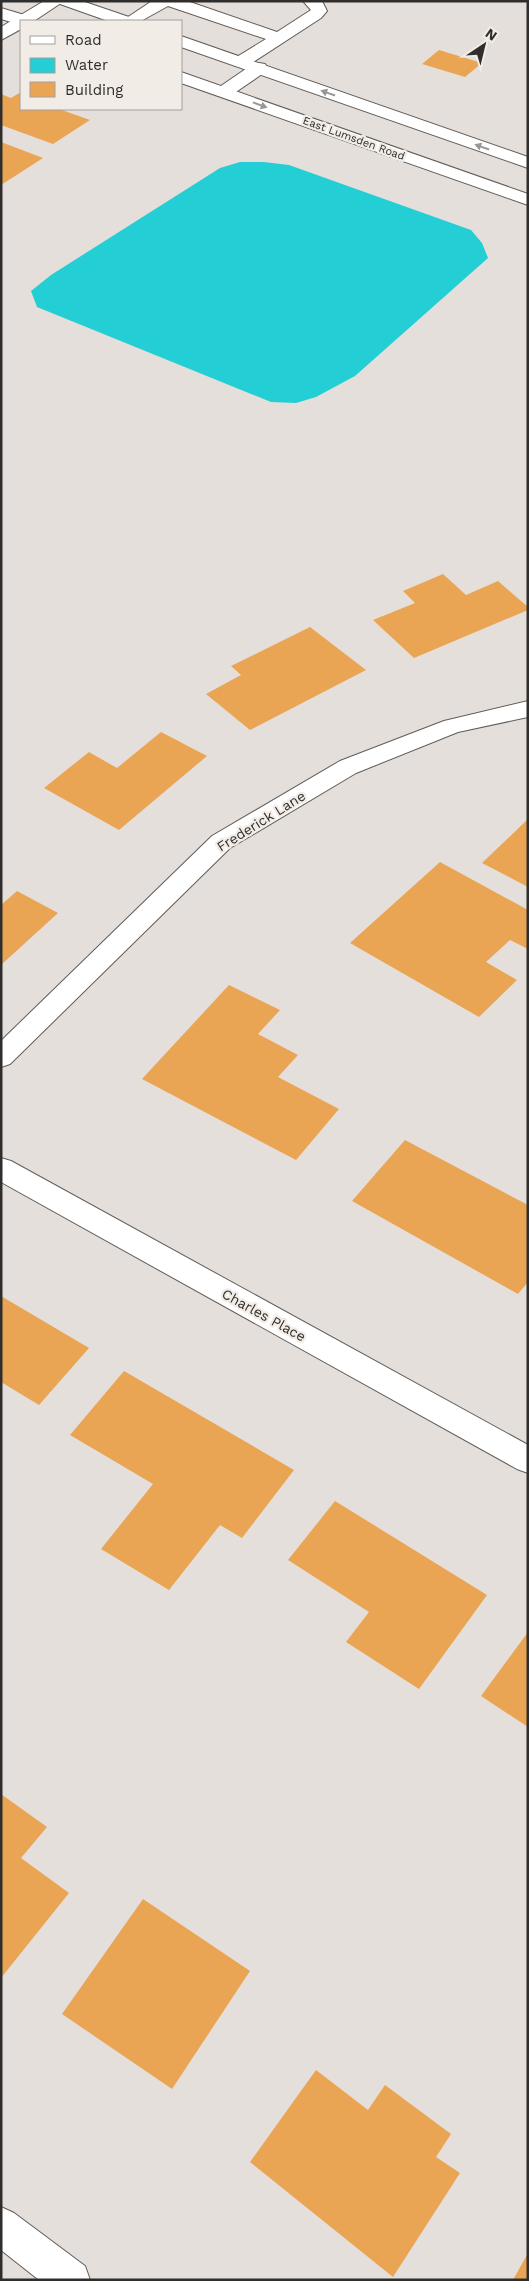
<svg xmlns="http://www.w3.org/2000/svg" width="529" height="2281" font-family="'Work Sans',sans-serif">
	<rect width="100%" height="100%" fill="#e4dfda"/>
	<!-- water -->
	<path fill="#23ced4" d="M240,162H264L289,165L471,230L482,243L488,258L355,376L316,397L296,403L271,402L37,307L31,291L51,275L220,168Z"/>
	<!-- building -->
	<path fill="#eaa554" d="M439,50L482,63L465,77L422,64Z
		M21,92V109H59L90,120L53,144L1,125V94L11,98Z
		M1,142L43,158L1,185Z
		M443,574L466,595L498,581L528,607V610L414,658L373,620L415,603L403,591Z
		M310,627L366,670L250,730L206,694L241,675L231,666Z
		M161,732L207,756L119,830L44,788L89,752L117,768Z
		M528,819V887L482,863Z
		M440,862L528,910V949L510,940L486,962L517,980L479,1017L350,943Z
		M17,891L58,913L1,965V905Z
		M229,985L280,1010L258,1034L298,1055L278,1077L339,1109L296,1160L142,1079Z
		M405,1140L528,1205V1282L518,1294L352,1201Z
		M1,1296L89,1348L39,1405L1,1382Z
		M124,1371L294,1470L242,1538L220,1525L169,1590L101,1549L153,1484L70,1435Z
		M335,1501L487,1595L419,1689L346,1642L369,1612L288,1560Z
		M528,1632V1727L481,1696Z
		M1,1794L47,1827L21,1858L69,1893L1,1978Z
		M143,1899L250,1971L172,2089L62,2014Z
		M316,2070L368,2110L385,2085L451,2134L436,2157L460,2173L393,2277L250,2162Z
		M528,2253V2280H513Z"/>
	<g fill="none" stroke-linecap="round" stroke-linejoin="round">
		<!-- minor casing -->
		<g stroke="#615c58" stroke-width="2">
			<path id="minor" d="M44,1H64L34,21H21V29L1,40V27Z
				M152,1H187L277,32L311,10L303,1H322L327,11L321,18L247,66H235L233,62L235,58L266,39L168,6L141,21H122Z
				M259,63L265,64L267,68L265,72L230,96H218L215,92L218,88L253,64Z
				M528,701V717L458,732L356,773L230,848L10,1064L1,1067V1041L212,836L340,761L444,721Z
				M1,1158L11,1161L528,1445V1473L517,1469L1,1182Z
				M1,2207L14,2213L85,2266L90,2280H39L1,2250Z"/>
		</g>
		<!-- major casing -->
		<g stroke="#615c58" stroke-width="2">
			<path id="major" d="M58,1H82L129,17L131,21H108L60,4Z
				M1,8L31,17L33,21H21V25L1,19Z
				M181,36L528,157V168L181,47Z
				M181,72L528,194V205L181,83Z"/>
		</g>
		<!-- minor -->
		<use href="#minor" fill="#fff" fill-rule="evenodd"/>
		<!-- major -->
		<use href="#major" fill="#fff" fill-rule="evenodd"/>
	</g>
	<!-- one-way arrows -->
	<defs><path id="oneway-solid" d="M-6-.8H1V-3.2L6.5 0L1 3.2V.8H-6Z" transform="scale(1.25)"/></defs>
	<g fill="#989696">
		<use href="#oneway-solid" transform="translate(328 93) rotate(-161)"/>
		<use href="#oneway-solid" transform="translate(260 105) rotate(20)"/>
		<use href="#oneway-solid" transform="translate(482 147) rotate(-161)"/>
	</g>
	<g text-anchor="middle" stroke-width="4.5" stroke-linejoin="round" paint-order="stroke">
		<!-- far-street labels -->
		<g font-size="11" fill="#302e2c" stroke="#f2ece7">
			<text transform="translate(354 138) rotate(20)" y="4">East Lumsden Road</text>
		</g>
		<!-- street labels -->
		<g font-size="14" fill="#302e2c" stroke="#f2ece7">
			<text transform="translate(261 821) rotate(-32)" y="5">Frederick Lane</text>
			<text transform="translate(264 1315) rotate(29)" y="5">Charles Place</text>
		</g>
	</g>
	<!-- border -->
	<rect width="529" height="2281" fill="none" stroke="#302e2c" stroke-width="5"/>
	<!-- legend -->
	<rect x="20" y="20" width="162" height="90" fill="#f2ece7" stroke="#a4a09c"/>
	<rect x="30" y="36" width="25" height="8" fill="#ffffff" stroke="#a4a09c"/>
	<text x="65" y="45" font-size="15" fill="#302e2c">Road</text>
	<rect x="30" y="58" width="25" height="15" fill="#23ced4" stroke="#a4a09c"/>
	<text x="65" y="70" font-size="15" fill="#302e2c">Water</text>
	<rect x="30" y="82" width="25" height="15" fill="#eaa554" stroke="#a4a09c"/>
	<text x="65" y="95" font-size="15" fill="#302e2c">Building</text>
	<!-- north arrow -->
	<g transform="translate(484 45) rotate(35)" stroke="#f2ece7" stroke-width="4" paint-order="stroke">
	<path d="M0-4L9 19L0 12L-9 19Z" fill="#302e2c"/>
	<text y="-8" font-size="14" font-weight="bold" text-anchor="middle" fill="#302e2c">N</text>
	</g>
</svg>
